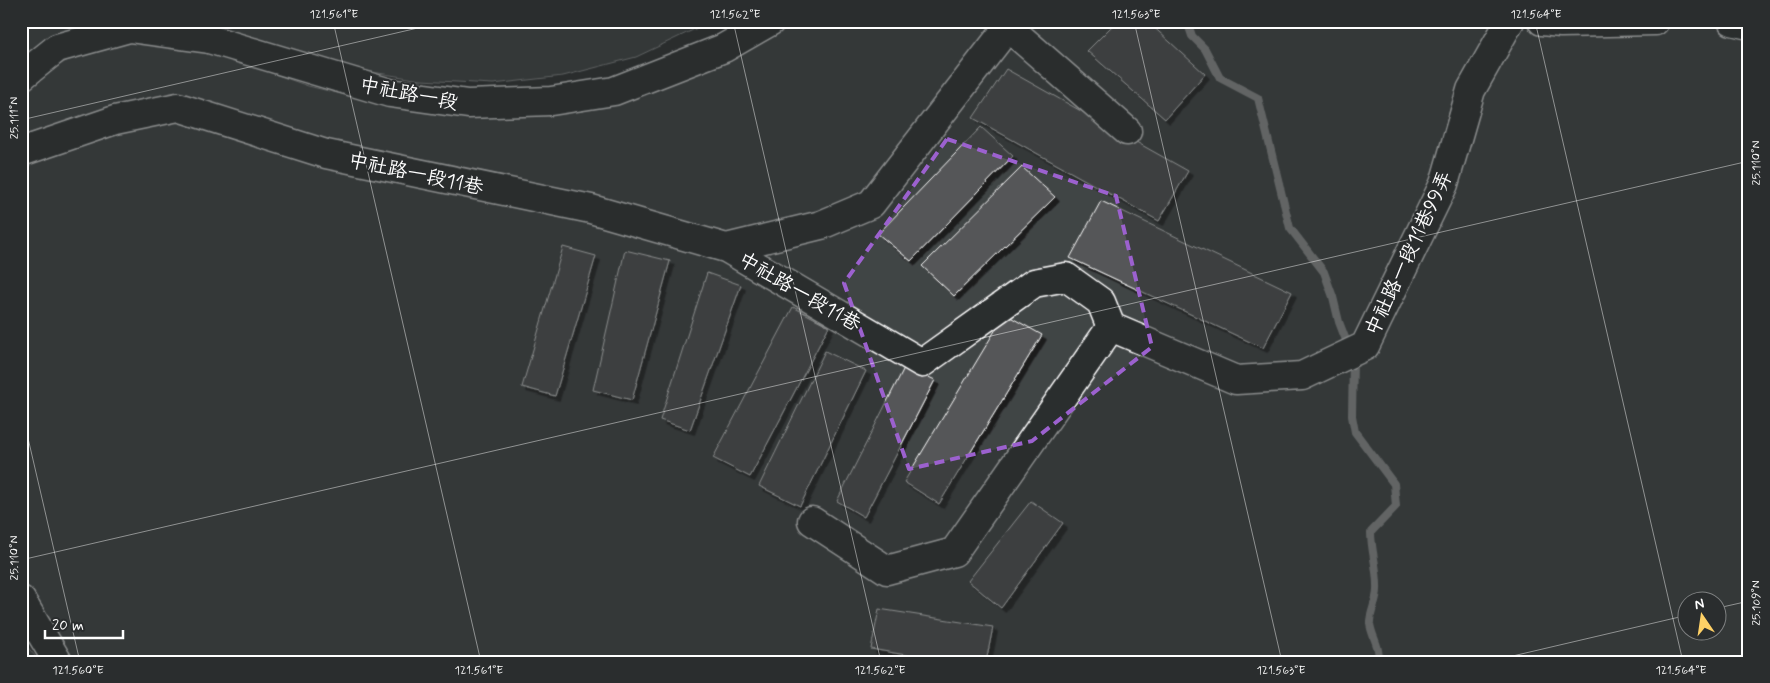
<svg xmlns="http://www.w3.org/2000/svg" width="1770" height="683" font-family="Mynerve,'LXGW WenKai TC',sans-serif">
	<defs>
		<filter id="shadow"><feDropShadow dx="4.5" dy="4.5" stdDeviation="0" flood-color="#0009"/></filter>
	</defs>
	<rect width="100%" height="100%" fill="#2a2d2e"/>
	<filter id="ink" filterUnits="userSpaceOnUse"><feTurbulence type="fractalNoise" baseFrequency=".02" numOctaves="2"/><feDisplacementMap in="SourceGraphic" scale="10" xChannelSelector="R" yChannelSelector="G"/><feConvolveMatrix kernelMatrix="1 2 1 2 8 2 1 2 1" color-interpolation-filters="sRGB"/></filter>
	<g filter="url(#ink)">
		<!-- green -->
		<path fill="#414445" stroke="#a0a2a2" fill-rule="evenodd" d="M21,21H712L636,57L563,76L493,84L421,80L342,67L265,48L60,36L21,57Z
			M799,21H1749V662H69L52,636L21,581V96L44,74L75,56L125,42L152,40L202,48L308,86L396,107L617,101L703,72ZM1688,600H1718V630H1688Z
			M21,639L40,662H21Z"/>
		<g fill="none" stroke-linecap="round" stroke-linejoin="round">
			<!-- stream -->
			<path stroke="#a6a7a7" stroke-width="8" d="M1187,21L1192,36L1205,49L1220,78L1258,98L1290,228L1324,272L1333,297L1339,322L1349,348
				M1353,359L1352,416L1355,432L1394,484L1396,506L1371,532C1371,552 1378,569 1377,590C1377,601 1369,614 1370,624C1372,638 1381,647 1378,662"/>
		</g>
		<!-- building -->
		<path fill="#555758" stroke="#fff" filter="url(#shadow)" d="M1117,21H1147L1205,74L1165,119L1087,51Z
			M1006,69L1188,171L1159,221L973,118Z
			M981,127L1013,156L911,261L878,234Z
			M1022,167L1055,197L954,296L922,266Z
			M1101,201L1292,292L1263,348L1070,258Z
			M563,247L596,256L555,396L522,387Z
			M625,250L670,261L632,400L593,390Z
			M707,273L741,285L690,430L660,420Z
			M793,307L829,326L750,477L713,458Z
			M1005,314L1042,335L939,504L904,482Z
			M825,351L866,371L800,506L759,486Z
			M905,366L935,380L864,517L837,501Z
			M1031,501L1063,523L1001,608L968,581Z
			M879,609L993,627L986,662H947L871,649Z"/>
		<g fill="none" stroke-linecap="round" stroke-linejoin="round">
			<!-- minor casing -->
			<g stroke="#fff" stroke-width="31">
				<path id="minor" d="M1542,21L1561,23L1655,21
					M1732,21L1749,25
					M21,77L57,48L129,28L209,39L390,93L468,104L551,101L614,91L724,48L771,21
					M21,152L115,120L178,107L326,154L591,209L726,248L922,363L1034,283L1066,277L1101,302L1111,327L954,552L887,570L812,521
					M726,248L821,225L871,204L1008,27L1127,131
					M1111,327L1236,380L1302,376L1365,346L1444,184L1471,90L1510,21
					M21,600L58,662"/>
			</g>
			<!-- minor -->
			<use href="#minor" stroke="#2a2d2e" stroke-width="28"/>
		</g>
	</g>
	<!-- marked area -->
	<path d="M0 0H1770V683H0ZM947,139L1116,196L1152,347L1032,441L909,469L844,283Z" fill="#2a2d2e" fill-opacity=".55" fill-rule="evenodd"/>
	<path fill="none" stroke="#9c61cf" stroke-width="4" stroke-dasharray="10 6" stroke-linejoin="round" d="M947,139L1116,196L1152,347L1032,441L909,469L844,283Z"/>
	<!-- ticks -->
	<path fill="none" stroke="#fff" stroke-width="1" stroke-opacity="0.45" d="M333,21L481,662M733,21L881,662M1134,21L1282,662M1535,21L1683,662M21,120L448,21M21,408L80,662M21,560L1749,161M1718,608L1749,601M1487,662L1688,615"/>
	<g text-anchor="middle" stroke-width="4" stroke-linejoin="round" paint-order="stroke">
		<!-- street labels -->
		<g font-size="20" fill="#fff" stroke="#2a2d2e">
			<text transform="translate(409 93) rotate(11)" y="7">中社路一段</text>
			<text transform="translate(416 173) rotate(12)" y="7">中社路一段11巷</text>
			<text transform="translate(1408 253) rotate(-65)" y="7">中社路一段11巷99弄</text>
			<text transform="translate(800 291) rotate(30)" y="7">中社路一段11巷</text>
		</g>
	</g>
	<!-- margin -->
	<rect width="1770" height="683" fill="none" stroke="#2a2d2e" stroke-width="55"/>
	<!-- north arrow -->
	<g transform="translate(1702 616) rotate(347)"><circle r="24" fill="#2a2d2e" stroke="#7f8182"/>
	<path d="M0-4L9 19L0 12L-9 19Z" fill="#ffd166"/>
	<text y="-8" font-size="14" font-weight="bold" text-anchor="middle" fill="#ffffff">N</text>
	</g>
	<!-- scale -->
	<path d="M45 630v8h78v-8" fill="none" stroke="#ffffff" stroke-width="2.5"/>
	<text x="52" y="630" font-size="15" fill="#ffffff" stroke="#2a2d2e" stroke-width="4" paint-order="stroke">20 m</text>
	<rect x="28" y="28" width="1714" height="628" fill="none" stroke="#fff" stroke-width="2"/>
	<g font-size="12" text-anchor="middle" fill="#fff">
		<text x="334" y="18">121.561°E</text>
		<text x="735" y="18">121.562°E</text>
		<text x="1136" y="18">121.563°E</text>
		<text x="1536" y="18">121.564°E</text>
		<text transform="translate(14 118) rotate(-90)" y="4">25.111°N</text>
		<text transform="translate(1756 163) rotate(-90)" y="4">25.110°N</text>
		<text transform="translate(14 558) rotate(-90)" y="4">25.110°N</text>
		<text transform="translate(1756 603) rotate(-90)" y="4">25.109°N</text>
		<text x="78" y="674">121.560°E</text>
		<text x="479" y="674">121.561°E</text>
		<text x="880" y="674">121.562°E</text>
		<text x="1281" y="674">121.563°E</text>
		<text x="1681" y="674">121.564°E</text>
	</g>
</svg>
